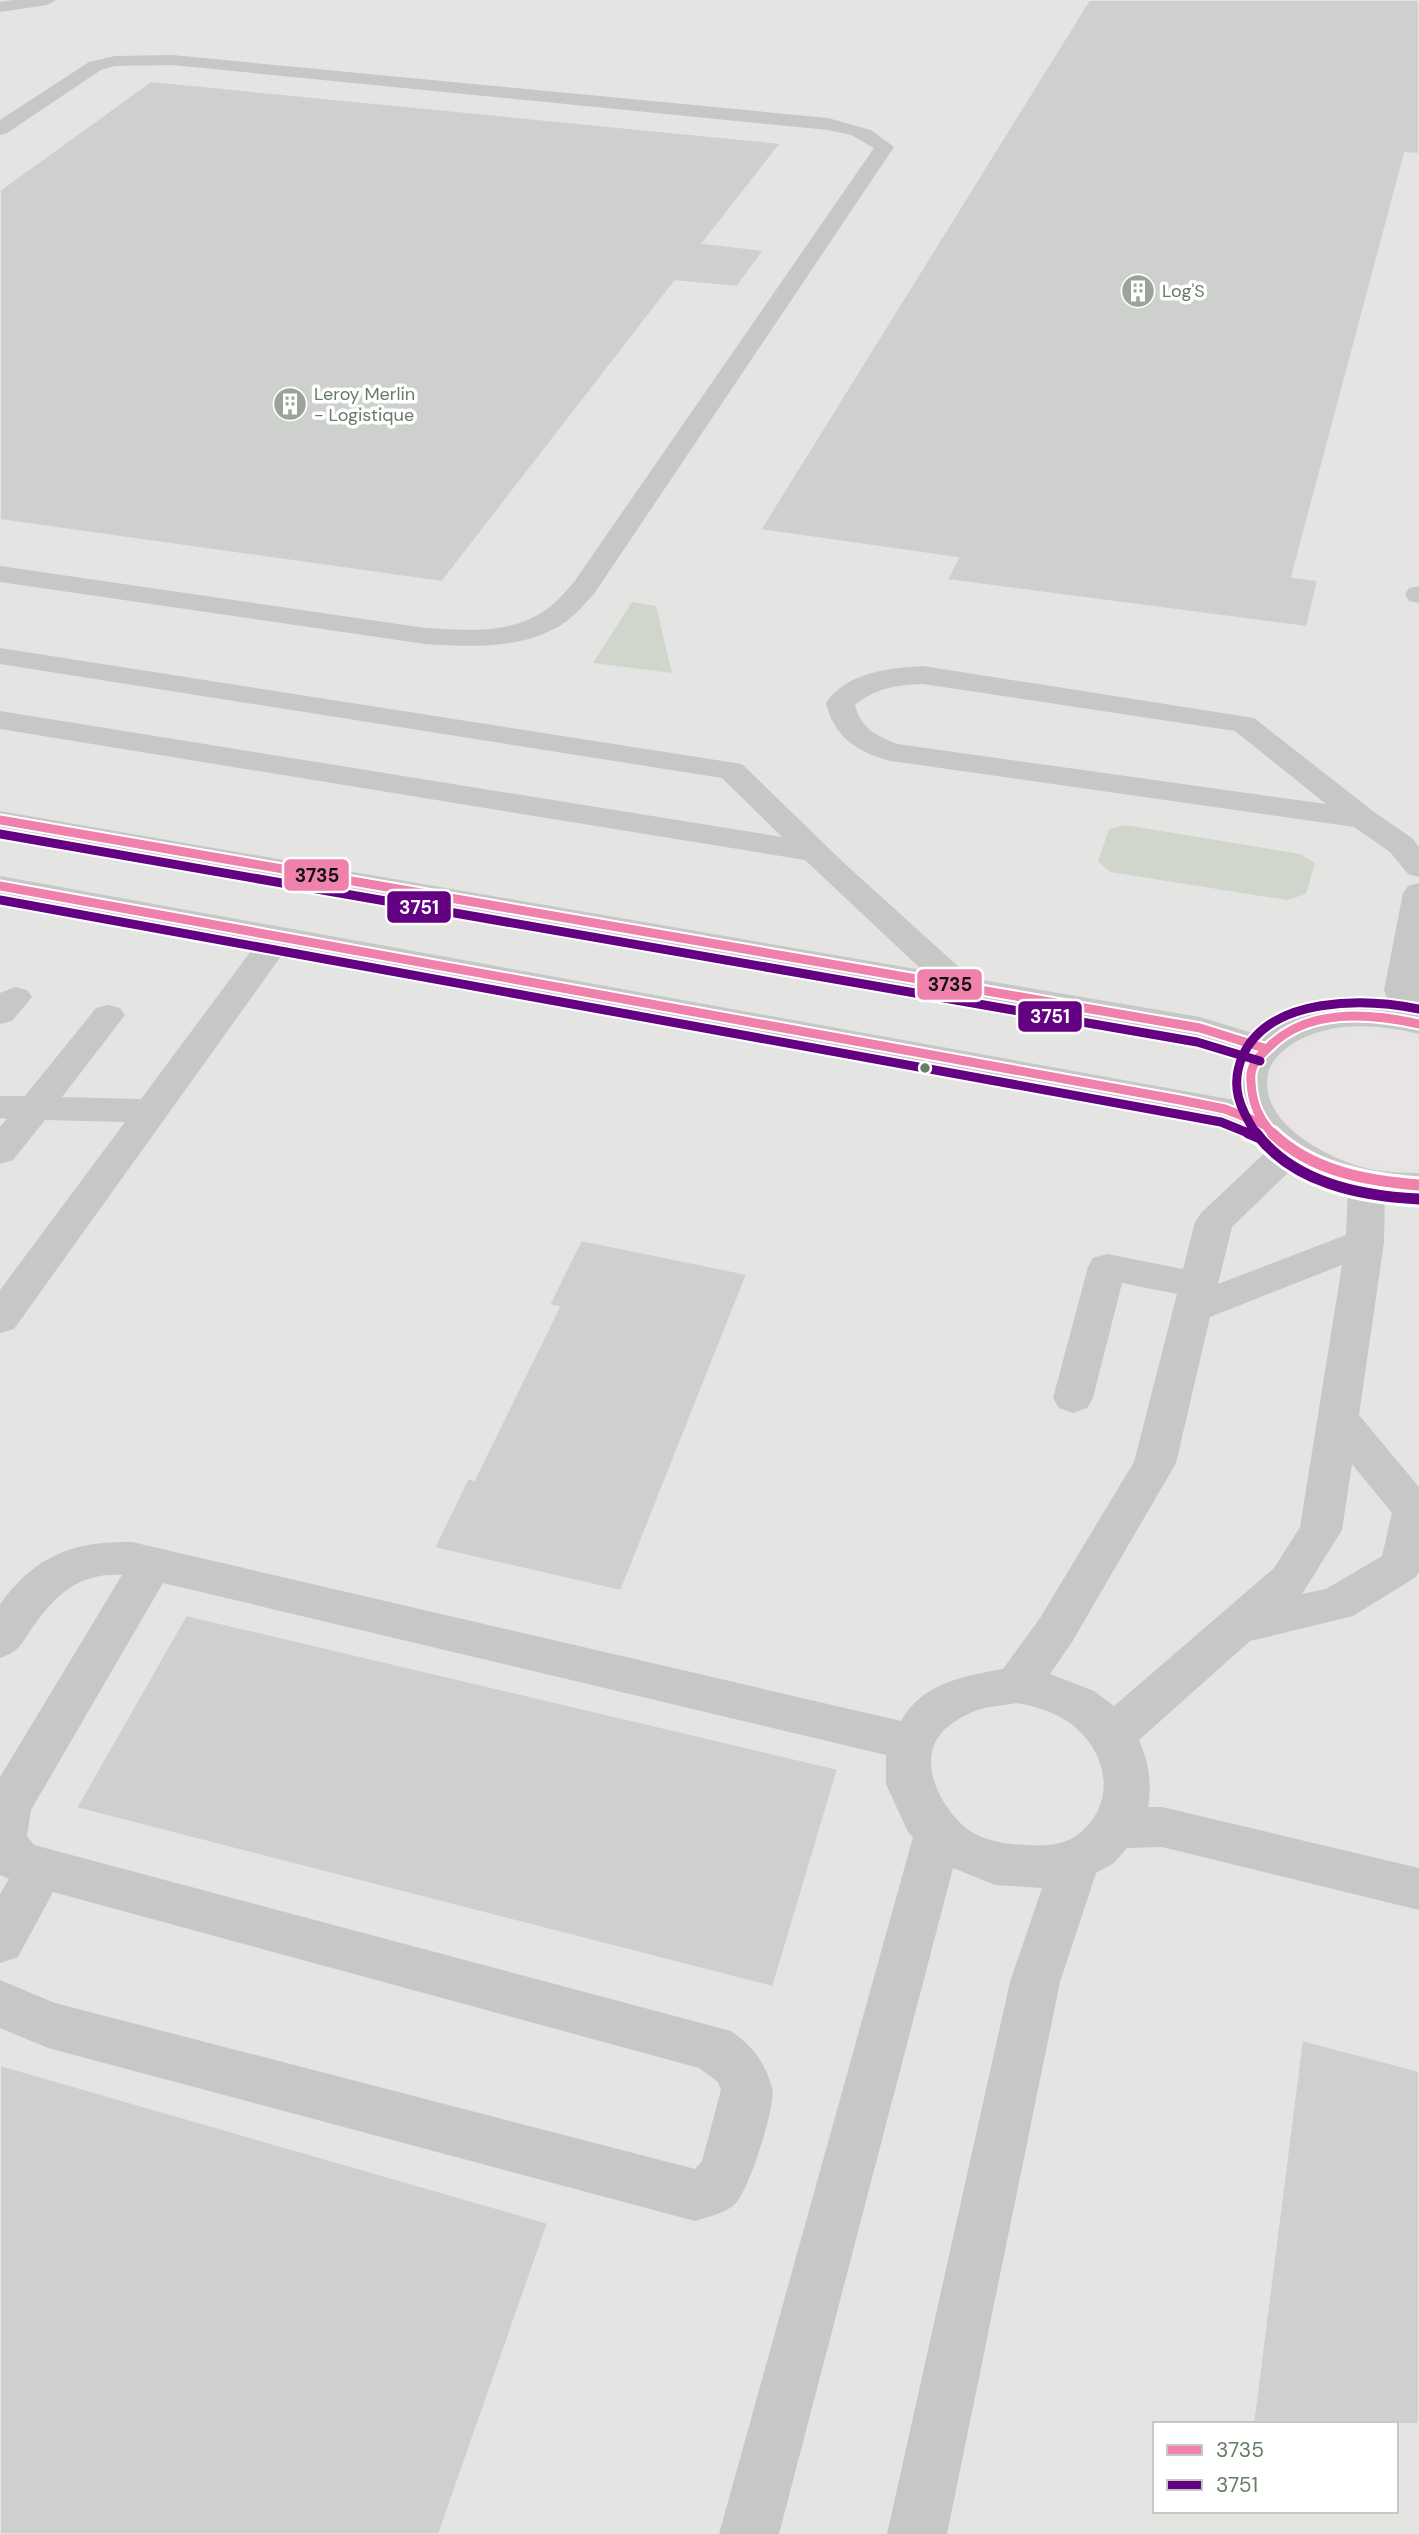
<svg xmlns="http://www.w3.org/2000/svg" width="1419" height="2534" font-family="'DM Sans',sans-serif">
	<rect width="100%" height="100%" fill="#f5f5f5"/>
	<!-- built -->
	<path fill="#e4e5e3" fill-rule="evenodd" d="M0,0H1419V2534H0ZM1155,2424H1396V2511H1155Z"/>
	<!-- green -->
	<path fill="#e8e4e3" d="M1368,1030L1419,1039V1169C1374,1171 1322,1160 1290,1125C1280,1116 1273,1101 1273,1087C1272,1040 1333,1032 1368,1030Z"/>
	<!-- water -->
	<path fill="#d0d6cc" d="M632,602L656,606L672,673L593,663Z
		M1125,825L1300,854L1315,863L1306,894L1287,900L1110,872L1098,861L1109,829Z"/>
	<!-- building -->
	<path fill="#ced0ce" stroke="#e4e4e4" stroke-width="2" d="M1089,0H1419V154L1405,153L1292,577L1318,580L1307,627L947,580L958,558L760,530Z
		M151,81L781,143L703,243L764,250L737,287L675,281L442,582L0,520V190Z
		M581,1240L747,1274L621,1591L434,1548L468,1478L474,1480L559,1307L549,1305Z
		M186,1615L838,1769L773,1987L76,1808Z
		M1302,2040L1419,2071V2424H1253Z
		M0,2065L548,2223L439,2534H0Z"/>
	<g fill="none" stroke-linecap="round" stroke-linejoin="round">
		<!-- minor -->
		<path fill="#c6c8c6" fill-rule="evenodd" d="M13,0H56L47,5L0,12V2Z
			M172,55L828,118L871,130L894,147L594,594C585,603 577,613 567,621C526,650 472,647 425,644L0,582V566L425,628C467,630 511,635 547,609C557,602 566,591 574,582L874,148L851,135L828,130L172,65L115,66L101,70L7,133L0,135V120L89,62L115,56Z
			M1419,586V603L1409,601L1405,594L1409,588Z
			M0,648L742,764L844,863L971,978L1200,1017L1259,1035C1297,1009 1345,1001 1391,1007L1384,990L1403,893L1408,886L1419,883V1034C1376,1024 1328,1020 1289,1046C1281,1052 1272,1061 1269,1070C1254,1121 1327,1158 1365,1168C1383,1172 1401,1173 1419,1173V1197L1385,1196L1384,1242L1359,1415L1419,1487V1572L1416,1577L1353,1616L1250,1641L1139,1740C1149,1764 1152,1781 1148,1807H1162L1419,1868V1910L1162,1847L1127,1848L1114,1863L1096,1873L1060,1982L947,2534H887L1010,1982L1042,1888L995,1885L953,1868L779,2534H719L913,1837L908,1832L886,1784V1755L163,1583L31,1810L27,1836L34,1845L731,2031C754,2048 763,2059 772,2087C777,2103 749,2191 735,2204C726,2213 707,2217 695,2221L48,2048L0,2028V1980L55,2003L695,2169L702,2161L721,2090L718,2082L699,2068L53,1892L18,1957L0,1963V1894L9,1879L0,1875V1777L122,1575C80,1573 59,1592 35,1624C21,1642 23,1650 0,1658V1604C36,1555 73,1541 132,1542L901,1721C922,1683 964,1676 1003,1669L1040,1618L1134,1462L1177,1294L1122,1283L1093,1398L1087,1408L1073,1413L1059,1408L1053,1398L1088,1267L1093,1258L1107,1254L1183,1269L1195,1222L1201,1213L1269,1149L1253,1133L1216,1119L287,948L14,1329L0,1333V1290L125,1122L45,1120L13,1160L0,1164V1127L7,1119L0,1118V1096H25L96,1008L108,1005L120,1008L125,1015L62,1097L141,1099L257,943L0,896V876L1234,1100L1232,1074L1244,1053L1195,1038L0,829V811L922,970L805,860L0,729V711L782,837L722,778L0,664ZM1294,1167L1348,1188L1346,1235L1218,1284L1232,1227ZM1342,1265L1300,1527L1274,1568L1114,1706L1094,1691L1050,1674L1072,1642L1176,1463L1210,1317ZM1352,1464L1392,1513L1382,1556L1326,1589L1302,1594L1342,1530ZM1017,1703C1033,1706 1048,1710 1062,1718C1104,1742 1121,1798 1081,1832C1065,1846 1046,1846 1026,1845C1007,1844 987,1842 970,1831C942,1811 914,1760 944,1730C950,1724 962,1717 970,1713C983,1706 1003,1706 1017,1703Z
			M923,666L1254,718L1374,812L1412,838L1419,847V877L1408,874L1390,852L1354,827L891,761C858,753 834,737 826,703C847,672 889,668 923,666ZM923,684L1235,731L1326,804L897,744C876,735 861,729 855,705C876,688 896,685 923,684Z
			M15,987L27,990L32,997L12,1021L0,1024V993Z"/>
		<!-- bus-1-far1 casing -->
		<g stroke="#fff" stroke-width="13">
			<path id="bus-1-far1" d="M0,820L1200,1028L1264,1048
				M0,886L1180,1100L1225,1109L1265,1125
				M1274,1135C1259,1120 1252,1104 1251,1082C1249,1066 1258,1057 1270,1046C1309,1008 1369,1013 1419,1024"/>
		</g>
		<!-- bus-1 casing -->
		<g stroke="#fff" stroke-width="17">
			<path id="bus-1" d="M1272,1133C1311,1171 1367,1181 1419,1185"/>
		</g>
		<!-- bus-2-far1 casing -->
		<g stroke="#fff" stroke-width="13">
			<path id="bus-2-far1" d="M0,834L1197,1042L1260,1061
				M0,900L1221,1122L1253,1135
				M1257,1135C1240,1109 1229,1086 1243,1055C1271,996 1365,998 1419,1009"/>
		</g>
		<!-- bus-2 casing -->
		<g stroke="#fff" stroke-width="17">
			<path id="bus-2" d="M1248,1133L1260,1138
				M1256,1133C1294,1183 1360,1196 1419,1199"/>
		</g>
		<!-- bus-1-far1 -->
		<use href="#bus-1-far1" stroke="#f081ac" stroke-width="9"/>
		<!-- bus-1 -->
		<use href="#bus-1" stroke="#f081ac" stroke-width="11"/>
		<!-- bus-2-far1 -->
		<use href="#bus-2-far1" stroke="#640082" stroke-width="9"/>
		<!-- bus-2 -->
		<use href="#bus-2" stroke="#640082" stroke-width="11"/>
	</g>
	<!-- icons -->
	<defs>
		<g id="building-disc" transform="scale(1.75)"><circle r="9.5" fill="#99a697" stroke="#fff"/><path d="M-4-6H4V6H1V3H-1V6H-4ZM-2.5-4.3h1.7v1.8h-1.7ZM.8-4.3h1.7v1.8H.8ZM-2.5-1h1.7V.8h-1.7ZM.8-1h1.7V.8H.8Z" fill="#fff"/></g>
	</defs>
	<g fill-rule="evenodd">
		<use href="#building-disc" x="1138" y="291"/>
		<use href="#building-disc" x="290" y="404"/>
	</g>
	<!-- markers -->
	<circle fill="#677c64" stroke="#fff" stroke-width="2.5" cx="925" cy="1068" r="6"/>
	<g text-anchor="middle" stroke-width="7" stroke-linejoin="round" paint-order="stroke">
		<!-- far-poi labels -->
		<g font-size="18" fill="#677c64" stroke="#fff" text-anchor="start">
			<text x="1162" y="297">Log'S</text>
			<text x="314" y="400">Leroy Merlin<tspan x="314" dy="21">- Logistique</tspan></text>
		</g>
	</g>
	<g stroke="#fff" stroke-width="2.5">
		<rect x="283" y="858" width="67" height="34" rx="7" fill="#f081ac"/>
		<rect x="386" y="890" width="66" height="34" rx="7" fill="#640082"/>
		<rect x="916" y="968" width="67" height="33" rx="7" fill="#f081ac"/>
		<rect x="1017" y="1000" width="66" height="33" rx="7" fill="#640082"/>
	</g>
	<g font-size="19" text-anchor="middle" font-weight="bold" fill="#fff">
		<text x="419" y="914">3751</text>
		<text x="1050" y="1023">3751</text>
	</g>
	<g font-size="19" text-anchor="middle" font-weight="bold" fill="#111">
		<text x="317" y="882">3735</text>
		<text x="950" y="991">3735</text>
	</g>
	<!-- legend -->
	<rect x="1153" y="2422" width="245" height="91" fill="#ffffff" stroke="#c2cbc1" stroke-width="2"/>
	<rect x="1167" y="2445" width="35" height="10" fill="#f081ac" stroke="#c2cbc1" stroke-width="2"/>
	<text x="1216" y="2457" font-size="21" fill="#677c64">3735</text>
	<rect x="1167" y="2480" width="35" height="10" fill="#640082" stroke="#c2cbc1" stroke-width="2"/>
	<text x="1216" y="2492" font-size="21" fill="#677c64">3751</text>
</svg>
